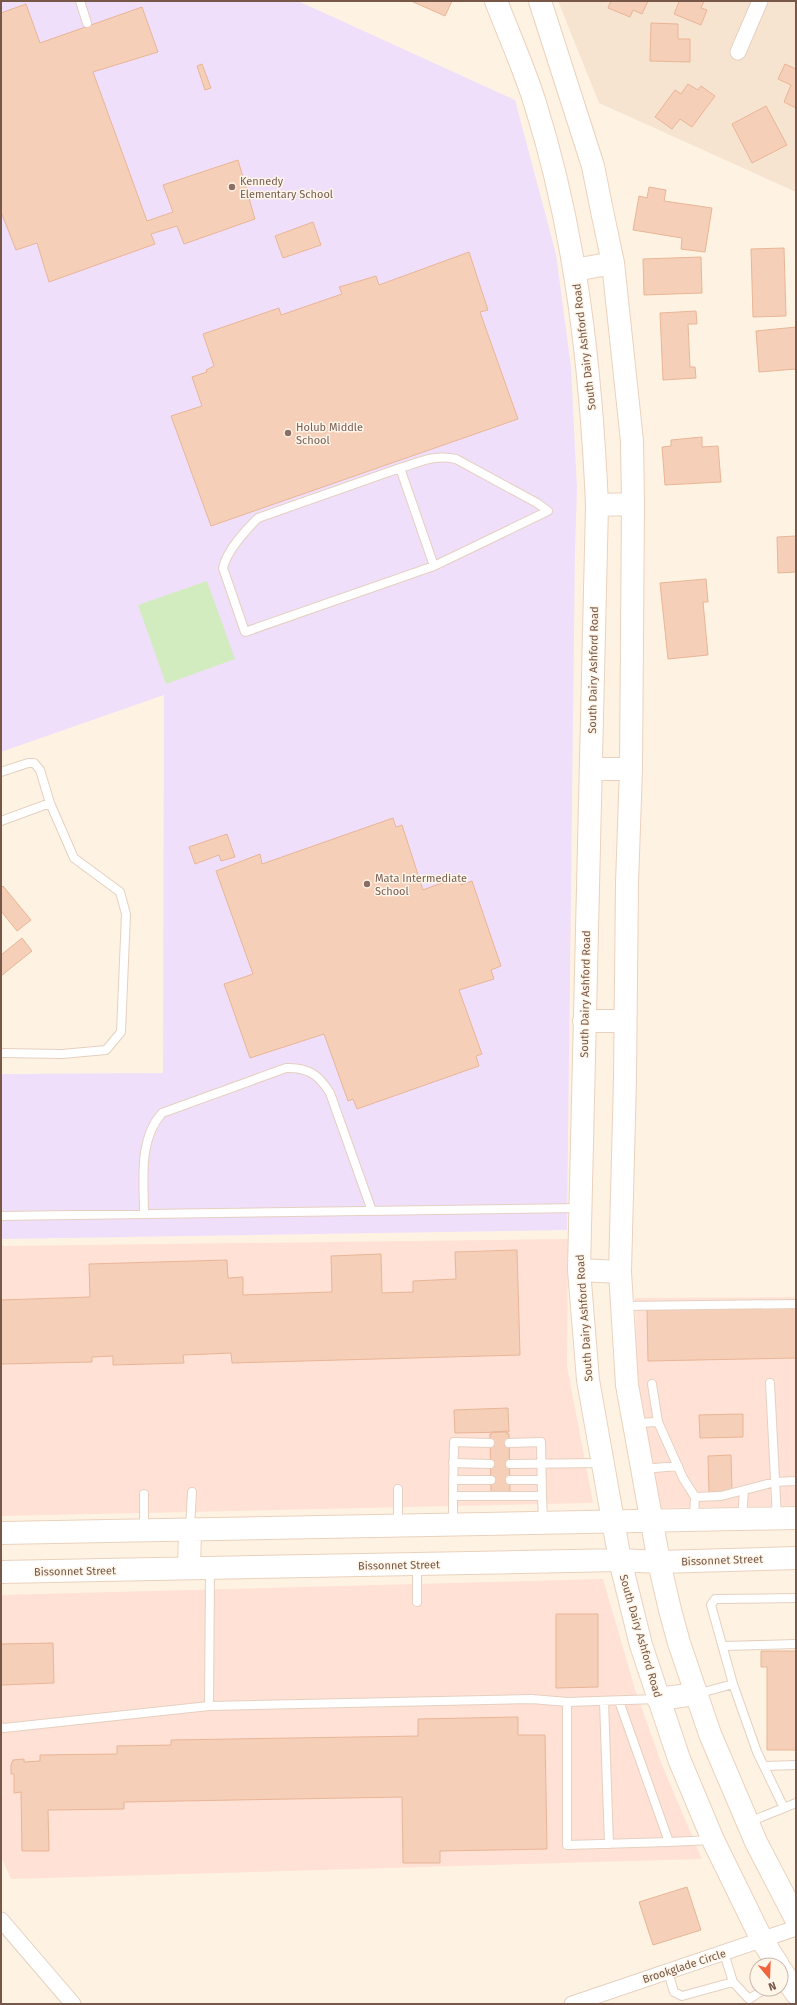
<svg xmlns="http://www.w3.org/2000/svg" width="797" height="2005" font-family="'Fira Sans',sans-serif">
	<rect width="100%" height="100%" fill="#fef3e2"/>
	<!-- residential -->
	<path fill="#f6e4d0" d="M558,1H796V192L599,103Z"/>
	<!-- commercial -->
	<path fill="#ffe1d5" d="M568,1239L567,1366L593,1503L1,1516V1246Z
		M796,1297V1506L659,1508L637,1375L635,1298Z
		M603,1579L635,1689L662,1765L702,1859L11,1879L1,1857V1595Z"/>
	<!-- education -->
	<path fill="#f0dffa" d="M1,1H298L515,100L556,254L571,367L577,489L575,551L567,1230L1,1239V1074L163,1073L164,695L1,752Z"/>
	<!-- green -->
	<path fill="#d2ecc0" d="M207,581L235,659L166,684L138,605Z"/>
	<!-- building -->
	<path fill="#f5cfb8" stroke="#e9b597" d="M411,1H452L445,16Z
		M611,1H648L642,14L633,10L630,17L608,8Z
		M677,1H704L701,8L707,10L701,25L674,14L679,2Z
		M26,4L40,43L142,7L158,52L93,72L147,221L173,212L163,185L238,160L255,219L184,244L177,226L151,234L155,244L49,282L37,243L16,250L1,212V13Z
		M651,23L678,24V39H690V62L650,61Z
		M202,64L211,88L205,90L197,66Z
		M785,64L796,69V108L784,102L791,85L778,79Z
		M688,84L698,90L701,86L715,96L692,127L680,119L672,129L655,117L675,90L681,94Z
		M766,106L787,145L752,163L732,124Z
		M649,187L666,190L664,201L712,208L705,252L681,249L682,238L633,230L639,196L647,198Z
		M313,222L321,245L283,258L275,236Z
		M784,248L786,316L753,317L751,249Z
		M469,252L488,310L480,312L518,419L211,526L171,416L202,406L192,377L207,372L206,370L214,366L203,334L279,308L281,315L342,294L339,287L376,276L379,285Z
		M701,257L702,293L644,295L643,259Z
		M696,311L697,324H688L690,367H695L696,378L663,380L660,313Z
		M796,327V369L759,372L756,331Z
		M702,437V447L718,446L721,482L665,485L662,447L671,446V440Z
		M796,536V572L778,573L777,537Z
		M706,579L708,602H703L708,655L668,659L660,583Z
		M393,818L396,827L402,825L423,890L460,876L461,885L472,881L501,966L491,970L494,979L459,990L482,1054L476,1056L479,1066L357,1109L353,1099L348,1101L324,1034L250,1058L224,984L253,974L216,871L260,854L262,864Z
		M227,834L235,857L221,861L219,855L195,864L189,847Z
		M3,886L31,920L17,931L1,911V888Z
		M22,938L32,951L1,976V955Z
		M517,1250L520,1355L232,1363L231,1353L183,1355L184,1363L113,1365V1356L92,1357V1362L1,1364V1300L90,1297L89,1264L227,1260L228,1278L243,1277V1295L332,1292L331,1256L381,1254L382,1293L413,1292V1281L456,1279L455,1252Z
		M796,1308V1358L648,1361L647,1310Z
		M508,1408L509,1432L455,1433L454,1410Z
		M743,1414V1437L700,1438L699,1415Z
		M507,1431V1434H509L510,1492H491L490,1434H492V1432Z
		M731,1455L732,1492H709L708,1456Z
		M556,1614H598V1687L556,1688Z
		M53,1643L54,1683L1,1685V1644Z
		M761,1651H796V1750H767V1667H761Z
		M518,1717V1735H545L547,1849L440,1851V1863H403L402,1797L124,1802V1809L48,1810L49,1851H22L21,1792L14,1793V1774H11V1765L13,1760L24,1759V1762L40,1761V1755L117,1754V1746L171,1745V1740L418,1736V1719Z
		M687,1887L701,1930L653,1945L639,1902Z"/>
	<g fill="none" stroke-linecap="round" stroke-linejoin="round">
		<!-- service casing -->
		<g stroke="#e5d0c0" stroke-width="10">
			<path id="service" d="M80,1L87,23
				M400,468L434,566L245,632L223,568C227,550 245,531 258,518Z
				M400,468C420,462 435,454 456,459L537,503L548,511L434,566
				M1,772L28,763H34L40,770L50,803
				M1,821L50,803L74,858L120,892L126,914L121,1032L106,1050L62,1054L1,1053
				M144,1214C144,1180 138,1140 162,1113L286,1068C308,1067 319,1075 330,1093L372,1211
				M1,1216L579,1208
				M623,1306L796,1304
				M770,1383L777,1518
				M652,1384L658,1422L683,1478L695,1497L721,1496L775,1482L796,1481
				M635,1423L658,1422
				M509,1443L541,1442L542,1496
				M453,1463L490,1464
				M510,1464L603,1463
				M643,1469L678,1466
				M453,1480H491
				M510,1480H542
				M398,1489V1525
				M453,1496L454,1442L490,1443
				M694,1518L695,1497
				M742,1519L744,1490
				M453,1524V1496H542L543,1521
				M190,1528L192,1492
				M144,1529V1494
				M417,1564V1602
				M723,1646L796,1644
				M697,1694L733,1684
				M604,1701L609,1844
				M567,1702V1845L669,1842L619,1701
				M209,1706L210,1569
				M1,1727L4,1728L209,1706L532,1699L567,1702L657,1699
				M764,1766L796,1765
				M784,1808L757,1752L733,1684L711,1605L715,1599L796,1598
				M749,1822L796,1803
				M669,1842L712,1840
				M724,1953L733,1982L749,1999L765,1989
				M668,1972L674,1992L682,1996L733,1982"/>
		</g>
		<!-- minor casing -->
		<g stroke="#e5d0c0" stroke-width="17">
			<path id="minor" d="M738,52L760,1
				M1,1920L73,2004
				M572,2004L796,1928"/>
		</g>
		<!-- secondary casing -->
		<g stroke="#ead1bd" stroke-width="24">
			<path id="secondary" d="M496,1C509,35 524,68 535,103C576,233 591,369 597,505L579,1270L588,1380L620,1560L641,1645L679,1759L713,1840L762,1940L778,1965
				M540,1L593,166L602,211L613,263L632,441L633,504L631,769L627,883L625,1078L620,1272L627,1385L659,1562L670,1610L679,1643L710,1734L756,1842L796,1919
				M575,270L613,263
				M597,505L633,504
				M591,769H631
				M584,1021H625
				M579,1270L620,1272
				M1,1533L796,1518
				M189,1568L190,1531
				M1,1572L620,1560L659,1562L796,1558
				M658,1699L696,1694
				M781,1970L796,1993"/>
		</g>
		<!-- service -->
		<use href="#service" stroke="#fff" stroke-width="8"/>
		<!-- minor -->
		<use href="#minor" stroke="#fff" stroke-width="15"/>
		<!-- secondary -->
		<use href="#secondary" stroke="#fff" stroke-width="22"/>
	</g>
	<!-- markers -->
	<g fill="#8d6e63" stroke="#fff6ea" stroke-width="1.5">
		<circle cx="232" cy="187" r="4"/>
		<circle cx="288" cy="433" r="4"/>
		<circle cx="367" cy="884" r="4"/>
	</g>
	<g text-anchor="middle" stroke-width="3" stroke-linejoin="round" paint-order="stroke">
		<!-- education labels -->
		<g font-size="11" fill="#785e54" stroke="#fff6ea" text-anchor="start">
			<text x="240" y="185">Kennedy<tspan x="240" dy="13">Elementary School</tspan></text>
			<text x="296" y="431">Holub Middle<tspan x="296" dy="13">School</tspan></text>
			<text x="375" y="882">Mata Intermediate<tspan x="375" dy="13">School</tspan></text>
		</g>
		<!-- street labels -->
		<g font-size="11" fill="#775747" stroke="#fff6ea">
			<text transform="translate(584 347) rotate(-97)" y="4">South Dairy Ashford Road</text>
			<text transform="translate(593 670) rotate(-89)" y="4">South Dairy Ashford Road</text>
			<text transform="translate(585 994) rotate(-89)" y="4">South Dairy Ashford Road</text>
			<text transform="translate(584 1318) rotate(-94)" y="4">South Dairy Ashford Road</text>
			<text transform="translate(722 1560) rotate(-2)" y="4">Bissonnet Street</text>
			<text transform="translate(399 1565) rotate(-1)" y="4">Bissonnet Street</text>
			<text transform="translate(75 1571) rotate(-1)" y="4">Bissonnet Street</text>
			<text transform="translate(641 1636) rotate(74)" y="4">South Dairy Ashford Road</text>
			<text transform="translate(684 1966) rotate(-18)" y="4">Brookglade Circle</text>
		</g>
	</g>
	<!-- border -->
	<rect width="797" height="2005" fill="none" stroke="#775747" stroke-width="4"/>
	<!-- north arrow -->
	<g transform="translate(769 1977) rotate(161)"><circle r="19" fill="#fff6ea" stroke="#c9b6a9"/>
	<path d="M0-3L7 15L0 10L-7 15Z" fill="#f0643e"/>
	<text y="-6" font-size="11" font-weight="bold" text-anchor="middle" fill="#775747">N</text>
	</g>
</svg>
